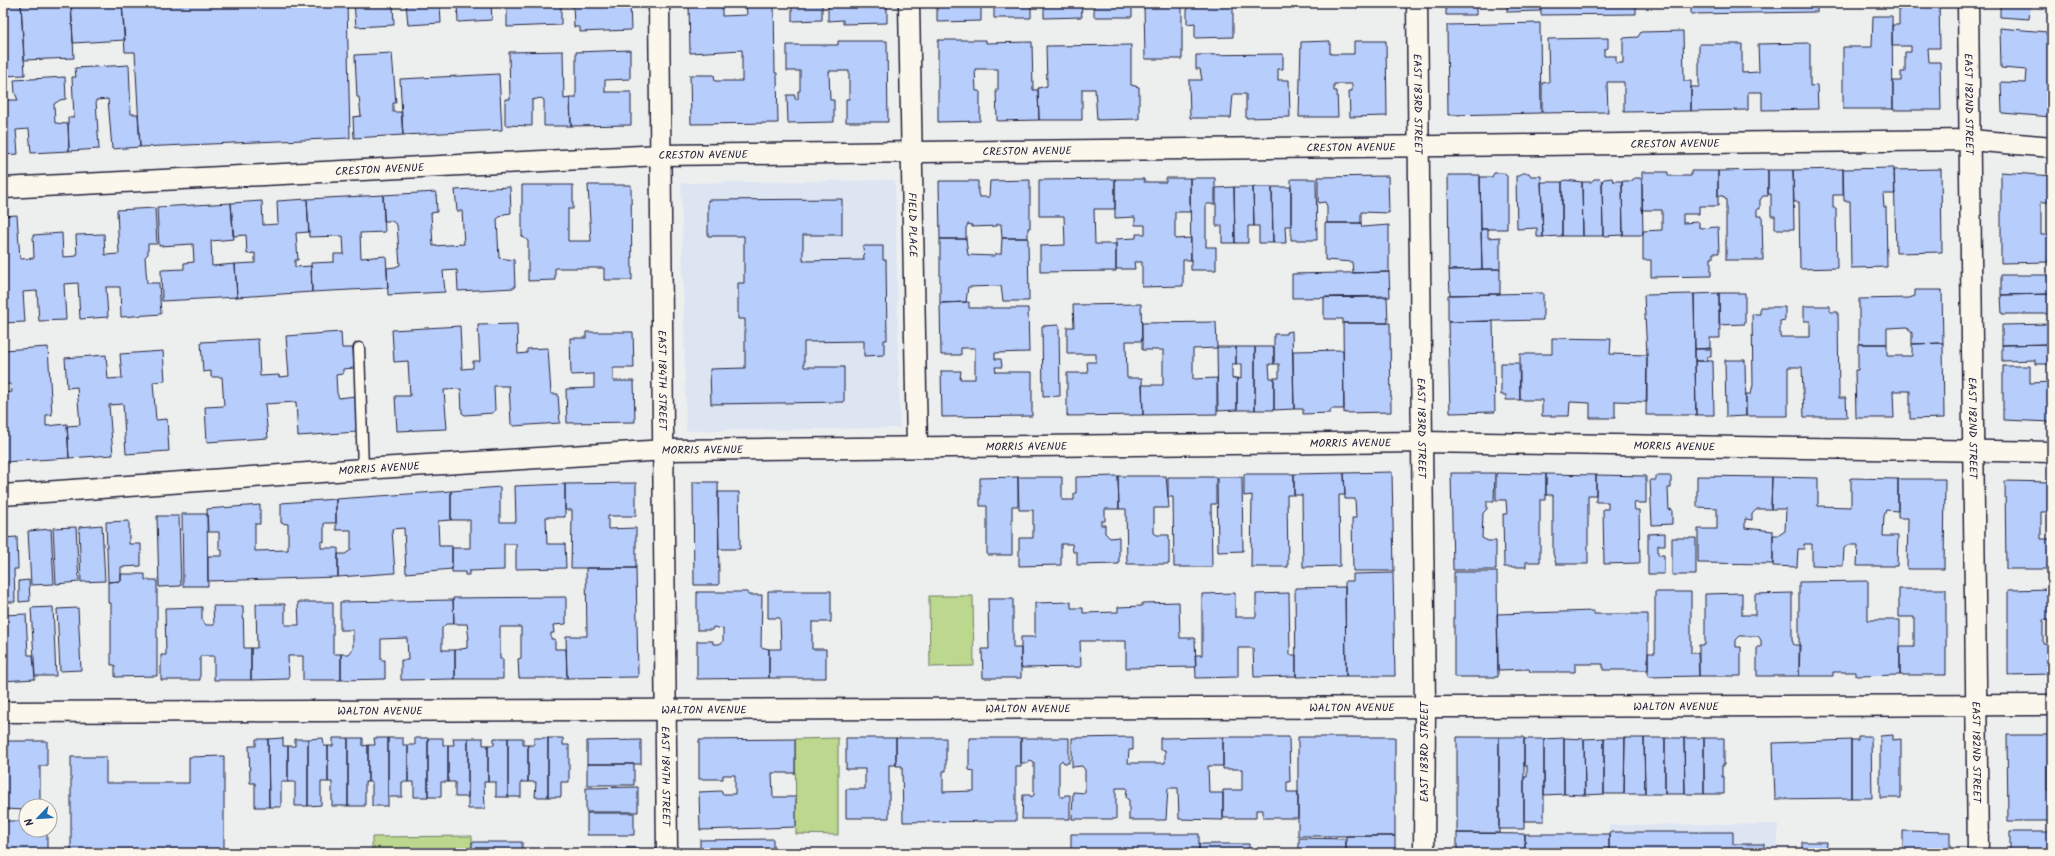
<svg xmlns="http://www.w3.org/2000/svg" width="2055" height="856" font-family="Kalam,sans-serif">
	<rect width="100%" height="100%" fill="#edefef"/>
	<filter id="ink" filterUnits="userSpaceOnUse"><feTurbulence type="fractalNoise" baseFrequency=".025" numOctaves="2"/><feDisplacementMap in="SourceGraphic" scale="8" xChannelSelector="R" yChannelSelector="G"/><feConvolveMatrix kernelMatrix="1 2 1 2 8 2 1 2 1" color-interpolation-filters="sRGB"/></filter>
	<g filter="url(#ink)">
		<!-- built -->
		<path fill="#dde5f3" d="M895,180L900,428L686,431L681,183Z
			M1778,824V853H1609V825Z"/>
		<!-- green -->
		<path fill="#bcd78e" stroke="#6f7c64" d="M929,596H973L974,666L930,667Z
			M838,738V835L796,834L795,739Z
			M472,836V853H372V837Z"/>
		<!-- building -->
		<path fill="#b7cdfc" stroke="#22223b" d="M3,3H21L25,75L3,76Z
			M21,3H71L74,58L24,60Z
			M71,3H122L125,40L73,43Z
			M122,3H347L350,138L140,147L135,52H125Z
			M354,3H393L394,25L356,27Z
			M406,3H440L441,23L408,25Z
			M457,3H491L492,20L458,22Z
			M507,3H561V25L507,27Z
			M573,3H630L631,30L580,32V27H574Z
			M689,3H720L689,4Z
			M722,3V16L747,15L746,3H774L775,73H777L778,123L691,124L690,75H714L715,81H742V50L690,53L689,4Z
			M792,3H822V20L792,21Z
			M828,3H887V23L843,24V20L828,21Z
			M937,3H986L987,5H981V21L937,22Z
			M994,3H1031V18H994Z
			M1044,3H1081L1082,17L1044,18Z
			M1094,3H1132V17H1094Z
			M1144,3H1182V59H1145Z
			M1187,3H1233V37L1195,38V23L1187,24Z
			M1446,3H1476V15H1446Z
			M1507,3H1540V11L1507,12Z
			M1541,3H1636V14L1541,15Z
			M1691,3H1817V12L1691,14Z
			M1899,3H1939L1940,48H1928L1929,62H1940L1941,110H1893V81H1901V72H1905V52H1911V46H1892V25H1899Z
			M2000,3H2052V6L2030,5L2029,19L2000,17Z
			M1873,16H1892L1893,109H1843V47H1872Z
			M1540,23L1541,113L1448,115L1447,25Z
			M2000,28L2047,32L2046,35H2052V117L2002,113L2001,82L2026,83L2027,70L2001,68Z
			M1683,31L1684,81H1691V111L1624,112V82H1607L1608,112L1542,113V83L1549,82L1548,39L1608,38V48L1604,50V56H1616V63H1623V38L1638,37L1641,32Z
			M938,40H986V43L1032,42L1033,90H1038L1039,120L997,121L996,89L998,90V69H975L976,91H980V121L938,122Z
			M838,41H887L888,122H846V99H849V71H829L830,100H834V122L788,123L787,95H795V99H798V91H800V71H787V45H838Z
			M1330,41V54H1354V41H1386L1387,116L1350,117L1349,91H1352V84H1334V91H1337L1338,117H1299L1301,42Z
			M1810,43V86L1817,85L1818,109L1762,110V92H1748V110L1691,111V87H1699V44H1742V73L1759,72L1758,44Z
			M1131,45V85L1139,87V119L1097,120L1095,89H1082V120H1039L1038,88L1047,86L1046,46Z
			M630,50V79L605,80V92H631V125L571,126L570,98H576V52Z
			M563,51L564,99L570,98L571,126H544V100L541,98L532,100V126L505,125V99H510L509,52Z
			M392,53L396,103H393V112H401L403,135L354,138L353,117L361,116L359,97H357L355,55Z
			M1283,54V69H1278V80H1289L1290,117L1246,118V94H1233L1231,118H1190L1189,80H1202L1200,69H1196V55Z
			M129,65L131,114H138L140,147L112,149L108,99L96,100L99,149L69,151L68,118L74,117L72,77H76L75,68Z
			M499,74L502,130L403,135L400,79Z
			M65,77L66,99L60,100L54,104L55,123L68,124L69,151L31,153L29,129L16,130L18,154L3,155V97L9,100H18L15,93L14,80Z
			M1894,168L1895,194H1883L1884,207H1886L1887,267L1851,268L1850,201H1844L1843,169Z
			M1843,169V195H1833V208H1836L1837,268L1800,269L1799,202H1794L1793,170Z
			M1941,169L1942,252L1896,253L1894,170Z
			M1768,170H1793L1794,229H1775V216H1771V194H1768Z
			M1768,170V196H1763L1760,200V209H1757V216H1762L1763,260H1726V200L1723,196H1718V171Z
			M1691,171H1718V206H1699V214H1683V223L1699,222V228L1718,227L1719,253H1713V258H1711V276L1651,277V260H1643V231L1662,230V210H1642V172H1668V176H1691Z
			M2001,172L2052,176V202H2041V235H2052V260H2048L2049,262L2001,263Z
			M1494,173H1503L1507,176V229H1481L1480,177H1492Z
			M1522,173H1529L1531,176H1541L1543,237H1537V228L1517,229L1516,176H1519Z
			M1448,175H1480L1482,269L1449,270Z
			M1388,176L1389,213L1361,212V223H1327V206L1325,202L1318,203V177Z
			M1166,178H1190V212H1175V239L1191,238V260H1183V286L1142,287V262H1134L1135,269H1116V239L1136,238V234H1145V225H1135V217L1115,218V179H1144V182H1166Z
			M1190,178H1215V204H1206V247H1216V270H1191Z
			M1612,178L1613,181H1622L1623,235L1603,236L1602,181L1604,179Z
			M1634,178H1640L1642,181L1643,235H1623L1622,181H1632Z
			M1115,179V209H1094L1095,244H1116V271L1040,272V246L1065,245L1064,216H1039V180Z
			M1291,179H1316L1317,240H1291Z
			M1594,179H1600L1602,181L1603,236H1583L1582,182H1591Z
			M1030,180V228H1028V238H1002L1001,224H997V226L972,227V225L968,224L966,228V239H940L939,181H978V194L980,197H989L990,181Z
			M1565,180L1582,182L1583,236H1562V182Z
			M1541,182H1562V236L1543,237Z
			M522,185H573V209H568V241H591L588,185H631L632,280H604V268H555V280L528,281V241L522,236Z
			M510,187L511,213L504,214L497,219L499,258L514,260L515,288L458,291L457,270L443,271L445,292L388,295L387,268L395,267L400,265L397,225L392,221H384L383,195L436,192L437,212L431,213L433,246L464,244L462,211H457L455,190Z
			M1234,187H1253L1254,226H1248V243H1235Z
			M1234,187L1235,243H1222V226H1216V188Z
			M1253,187H1272L1273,243H1259V226H1254Z
			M1272,187H1291V226H1285L1286,243H1273Z
			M383,195L385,232L360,233L361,258L386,256L388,288L312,292L311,263L334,262V254H344L343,236L309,237L307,199Z
			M307,199L309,232L296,233L298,260H295V267L311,266L312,292L237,297L235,264L255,263V253L247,254L246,235L233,236L231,203L262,201L263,225L278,224L277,201Z
			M842,199V235H803V261L864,260L863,246H883V260H886L887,340H884V355L864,356V341L804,342V367H844V402L711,404L710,369L745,368V319H738V283H744V236H708V200Z
			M231,203L234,239L211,241L212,266L235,264L237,297L162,301L161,270L184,269V263L194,262L193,244L159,246L157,207Z
			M155,208L157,244H148V254L145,257L147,283H159L161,314L121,317L120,287H106L108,317L80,319L78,283L64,284L66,320L39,321L37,291L23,292L25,322L3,323V216L17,215L20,259L34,258L33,235L62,233L63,257L77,256L76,235L104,234L105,255L119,254L117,210Z
			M1325,223H1361L1362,227L1389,225V272L1353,273L1352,262L1325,260Z
			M1481,229H1488V238L1500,237V269H1482Z
			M1002,238H1028L1029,301H1003L1001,286L968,287L966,302L940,303V239H966L968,255L995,256V254H1001Z
			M1500,269V294L1450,295L1449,270Z
			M1389,272L1390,297L1292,298V274Z
			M2001,275H2052V294L2001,295Z
			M1915,290H1942L1943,343L1912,344V333L1907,327L1887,328V344H1859V299L1909,298L1915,296Z
			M1543,293V320L1448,322V295Z
			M1719,293H1745V324L1719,325Z
			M1719,293L1720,338H1710V349H1695L1694,294Z
			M1694,294L1696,415H1646L1647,355L1644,295Z
			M2052,294V314H2002L2001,295Z
			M1387,296L1388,323H1343V319H1324V297Z
			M969,302V308H1028L1029,352L995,353V359H1001L1002,367H995L996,372H1032V416L942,417L941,371H961L960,379H975V348H961V355H941L940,303Z
			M1141,304L1142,341H1126L1127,378H1142L1143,415L1067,416V373H1088L1087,362H1096V354H1067V327H1074L1073,305Z
			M1804,306H1830V312H1838L1839,398H1846L1847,417H1804L1802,367H1788V416H1746V394H1751L1753,385L1752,314H1760V307H1785V320L1780,321V337H1810V321H1804Z
			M1493,321L1495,412L1450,413L1448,322Z
			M1216,322L1217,348L1193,349V379L1217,378V414L1143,415L1142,385H1163V350H1142V323Z
			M1343,323H1390L1391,412L1344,413Z
			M517,324L518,354L527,353V349L548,348L551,394H558L560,423L513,426L511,424L509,386H494L495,410L493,413L465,415L462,413L461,389L444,390L447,429L397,431L395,396H410L408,361L394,362L392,330L460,326L462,369L473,368V361H480L478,325Z
			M2052,324V344L2002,345V325Z
			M1059,325L1060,396L1043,397L1042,326Z
			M1292,331L1294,409L1274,410V378H1279V364H1274V334H1286V332Z
			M341,332L342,348H353L354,368L343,369V374L336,375L337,393L339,398L355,396L357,432L298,436L296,402L265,404L268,438L207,442L205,407L224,406L222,377H211V371L203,372L201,342L258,339L260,376L279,375V377L289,376L286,336Z
			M586,332H633L634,368H613V381H634L635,422L567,423L566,389L594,388V374L571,375L570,338H586Z
			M1552,338L1611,339L1610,354L1647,355V402L1615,401V418H1590V403L1570,402L1569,416H1542V400H1520V354H1552Z
			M1943,343L1944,418L1910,419V391H1893L1894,418H1856L1855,370H1858V344H1887V356H1912V344Z
			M2052,344V364H2035V360L2002,361V345Z
			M48,347L52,415H46V426L67,424L69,458L3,462V433L7,432L4,393L12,392L11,384H3V350Z
			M1217,347H1236V364H1232V379L1237,378V410L1218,411Z
			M1236,347H1255V410H1237V378L1241,379V364H1236Z
			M1255,347H1274V364H1269L1270,378H1274V410H1255Z
			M1711,348V357H1707V361H1695V349Z
			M1343,350L1344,409H1331L1330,413L1303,414V409H1294L1293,351Z
			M163,351L165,381L153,382L156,420L167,419L169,451L126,454L123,404L109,405L113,455L69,458L67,426L80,425L77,387L67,388L65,358L106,355L108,379L122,378L120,354Z
			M1725,360H1745L1746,416L1726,417Z
			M1695,361H1713L1714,415H1696Z
			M1501,363H1519L1520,400H1506V395H1501Z
			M2003,366H2030V383L2052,382V422L2003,420Z
			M1392,472L1394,571H1353L1352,518H1356L1355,499H1345L1344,473Z
			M1344,473L1345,495H1339L1340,566L1303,567L1302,495H1294V474Z
			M1451,473H1495L1494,501H1487V509L1483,513L1482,538L1488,541H1496V570H1453Z
			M1496,473L1546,474V500H1540V562H1526V567H1504L1503,514H1507L1506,500H1496Z
			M1244,474H1294V495H1287L1288,567H1251L1252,495L1244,496Z
			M1546,474L1596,475V495H1588V564H1556L1553,553V495H1546Z
			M1596,475L1646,476V503H1634L1635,510H1639L1640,563L1604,564L1603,509H1608V502H1596Z
			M1118,476H1166L1169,508H1154V533L1157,535H1169V564H1127L1126,509H1119Z
			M1118,476L1119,509H1105V521H1101V525H1105V533L1110,538L1119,537V564L1077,565V552H1073L1072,544H1061V565L1019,566V538H1033V510H1019L1018,477H1062V500H1074V493H1076V477Z
			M1656,476H1671V488H1668L1669,510L1672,509V524L1652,525L1650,480H1656Z
			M1697,476L1772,477L1771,509H1757L1752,514V520L1745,519V528L1773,531V564L1698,563V529H1717V508L1697,507Z
			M1018,477V506H1012V555H987V506H980V478Z
			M1168,477H1216V504H1211L1212,567H1174L1173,497H1168Z
			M1217,477H1242L1243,551L1218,552Z
			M1772,477L1818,478V506L1851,507V478L1898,479V511L1886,510L1884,516L1883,536H1898L1897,566H1857L1858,545H1848L1844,548L1843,566L1812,565V544H1804V549H1798L1797,567L1773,566V535H1779L1785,531L1786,509H1771Z
			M1898,479H1945L1944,569H1907L1908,518H1898Z
			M2005,481L2051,482L2052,512H2041V539H2052V569H2006Z
			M693,482H718L719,585H694Z
			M636,483V516H608V529L636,528V568H571L572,517V510H565V484Z
			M565,484V517H546L547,544H565L566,568L516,569V544H504V570L469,571V575H465V572H452V548H470V520H451V491L500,487V522H516L515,486Z
			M451,491V520L438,521L439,546H452V569L406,573L404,528L392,529L395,573L338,577V554H345L351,550V530H336V499Z
			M718,492H739L740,549H719Z
			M336,499V523H324V542L321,541V548H338V577L208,581V556H222V550H219V532H208L207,509L260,505V524H255V551L288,550V524L281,523V503Z
			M182,514H207L208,586H183Z
			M157,516H179L181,586L159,587Z
			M129,521V544H141V566L121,567V581L108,582L106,522Z
			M102,525L105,581L81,582L79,527Z
			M76,527L79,582L56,584L53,528Z
			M51,529L54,584L31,585L28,531Z
			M1665,533V545H1658V555H1664V574H1648V534Z
			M17,537L18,569H14L15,602H3V538Z
			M1672,538H1696V575H1672Z
			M586,568H636L638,677L567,678L566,636H587Z
			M1454,572H1497L1498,677H1454Z
			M1393,573L1395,676H1346L1345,581H1353V574Z
			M121,574H145V580H157V676L115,677V665H111V603H108V582L121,581Z
			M29,580L30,601L19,602V581Z
			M1868,581V620H1900V675L1856,676V672H1833V676H1799V582Z
			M1345,587L1346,676L1296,677L1295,588Z
			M1899,589H1946V675H1900V647H1914V617H1899Z
			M2052,589V620H2043V644L2052,645V674L2008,675V590Z
			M768,591H831V622H812V649H826V678H769V649H781L780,618H768Z
			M697,592H748V595H762L761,647L769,649V678L697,679V641H713V644H719L723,642V629L713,627L712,630H697Z
			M1655,592H1691V653H1698L1699,676L1648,677V653H1655Z
			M1235,593V617H1256V594L1289,593L1290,655H1296V676L1254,677L1253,648H1238V677L1196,678L1195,655H1202V594Z
			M1742,593V615H1755V594L1792,593V640L1794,645H1800L1799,676H1757V647H1761V640L1758,636H1740L1736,640V647H1741V676H1699V645H1705V594Z
			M566,597V624L553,625L554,633H551V639H555V649H566L567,678H519L518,659L521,658V627H500V659H503V679H455V650L467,648V639H469L467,624H454L453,598Z
			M988,599H1013V648H1021V678H983L982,649H989Z
			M453,600L454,624H446L442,628V650H455V679L401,680V660H408L407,638L381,639V660H385V679L341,680V654H349L353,649V630H340V602Z
			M298,602H333V654H341V680H303V656H288L289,679L251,680V648H257L256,604H285V625H299Z
			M1071,602V608H1083V613L1118,612V607L1142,606V603L1179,602L1180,638H1195L1196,667L1126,668V641H1080L1081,667L1021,668V637H1035V603Z
			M213,606H243L244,648H251V680H214V656H200V680H161V655H166L165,608L202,607V620L206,625H214Z
			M53,607L56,676H35L31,608Z
			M78,608L81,670L60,671L57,609Z
			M1594,611V614H1648V670H1603V664H1575V672H1530L1529,669L1498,670L1497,614Z
			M26,614L28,655H33L35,679L3,681V615Z
			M1893,735V740L1901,739V798H1880V736Z
			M2007,735H2052V765H2047V790H2052V821H2008Z
			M1858,736H1871L1872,798H1851V740H1858Z
			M1133,737V750H1129L1128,763H1165V750H1160V738L1223,737V766H1208L1209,793H1223V820L1179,819L1178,788H1168L1166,820H1129V800L1126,798L1127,788H1116V819H1072L1073,792L1085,793V770L1082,766L1072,767V738Z
			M1223,737H1289L1290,782H1287V792H1298V818H1263V810H1256V818H1223V790H1242V769H1223Z
			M1298,737H1395V836H1298Z
			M1457,737H1499V833H1457Z
			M1499,737H1524V829H1499Z
			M283,738V746H288V782H281V807H269L268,739Z
			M323,738L324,746H328V782H321V805L308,806V739Z
			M333,738H348V806H332V782H328V746H333Z
			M348,738H363V746L368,745V782H365V806H348Z
			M374,738H388V806H372V782H368V745H375Z
			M388,738H403V745H408V782H402V797H388Z
			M415,738H428V797H414V782H408V745H415Z
			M428,738H443V745H448V782H441V797H428Z
			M453,738H468V797H455V782H448V745H454Z
			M468,738H483V745H488V782H484L485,809H468Z
			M494,738H508V797H496V782H488V745H494Z
			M508,738H523V745H528V782H521V797H508Z
			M534,738H548V797H535L536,782H528V745H534Z
			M548,738H563V745H569V782H561V797H548Z
			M846,738H896V765H889V818H846V789H865V769H846Z
			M896,738H946V771H943V792L974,791V771L969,770V738H1021V766H1016V821L903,822L902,766H896Z
			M1021,738H1069V763H1064L1062,760L1059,763V795L1063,798L1065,795H1070V819H1022L1023,795H1030L1031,797L1034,795V763L1029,760V763H1021Z
			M1564,738L1584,739L1585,795L1564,794Z
			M1564,738V794L1544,795V739Z
			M1604,738H1625L1624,794H1604Z
			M1604,738V794L1585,795L1584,739Z
			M1625,738H1644L1645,794H1624Z
			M1644,738H1665V794H1645Z
			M1665,738H1684L1685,794H1665Z
			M1684,738H1704V794H1685Z
			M1704,738H1724V765H1722V777H1724V794H1704Z
			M256,739H268L269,807H255V783H250L249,746H256Z
			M295,739H308V806H295V782H288V746H295Z
			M795,739V773H772L773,797H796V827L700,830L699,792L722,791V794H735V775H723V779H699V740Z
			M1524,739H1544V821H1524V777H1527V766H1524Z
			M641,740V764H587V741Z
			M1851,740V798L1775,799L1773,743Z
			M3,741H47V766H40V806H26V810L3,809Z
			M224,756V853H185V850H110V853H71V757H106V783H189V757Z
			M587,764H634V785H587Z
			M638,787V812H586V788Z
			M587,813H634V835H587Z
			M3,821H26V830H47V853H3Z
			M1903,831L1950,832V853H1903Z
			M1609,832H1733V844H1764V853H1609Z
			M2010,832H2052V853H2010Z
			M1457,833L1525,834V853H1457Z
			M1071,834H1199V853H1071Z
			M1525,834H1609V853H1525Z
			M1346,836H1395V853H1346Z
			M1299,838L1346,839V853H1299Z
			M773,839V853H700V840Z
			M472,842H522V853H472Z
			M1802,842H1827L1826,853H1802Z
			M1199,844H1249V853H1199Z
			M616,848H638V853H616Z
			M249,851L369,852V853H249Z
			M1903,851V853H1826V852Z"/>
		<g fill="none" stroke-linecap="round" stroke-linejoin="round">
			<!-- lane casing -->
			<g stroke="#22223b" stroke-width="13">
				<path id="lane" d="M359,348L363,469"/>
			</g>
			<!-- street casing -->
			<g stroke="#22223b" stroke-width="23">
				<g id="street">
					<path id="s1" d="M659,3C663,286 663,570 667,853"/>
					<path id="s2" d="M909,3L917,447"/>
					<path id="s3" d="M1417,3L1425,706L1424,853"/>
					<path id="s4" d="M1968,3L1978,853"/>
					<path id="s5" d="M3,188L661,155L1970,140L2052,147"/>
					<path id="s6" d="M3,495L363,469L665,450L1421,442L2052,452"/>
					<path id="s7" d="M3,712L2052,705"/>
				</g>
			</g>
			<!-- lane -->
			<use href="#lane" stroke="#fbf7ec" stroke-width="10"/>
			<!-- street -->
			<use href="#street" stroke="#fbf7ec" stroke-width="20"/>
		</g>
	</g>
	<g text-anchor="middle" stroke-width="4" stroke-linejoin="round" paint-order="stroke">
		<!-- street labels -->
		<g font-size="11" fill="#22223b" stroke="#fbf7ec">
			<text dy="4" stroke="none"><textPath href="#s3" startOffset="101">EAST 183RD STREET</textPath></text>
			<text dy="4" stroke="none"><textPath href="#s4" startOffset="101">EAST 182ND STREET</textPath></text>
			<text dy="4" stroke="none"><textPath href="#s5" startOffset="1673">CRESTON AVENUE</textPath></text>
			<text dy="4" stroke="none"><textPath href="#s5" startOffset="1349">CRESTON AVENUE</textPath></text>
			<text dy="4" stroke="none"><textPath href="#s5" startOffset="1025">CRESTON AVENUE</textPath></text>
			<text dy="4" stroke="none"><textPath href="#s5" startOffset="701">CRESTON AVENUE</textPath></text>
			<text dy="4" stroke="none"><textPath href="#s5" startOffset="377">CRESTON AVENUE</textPath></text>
			<text dy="4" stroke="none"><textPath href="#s2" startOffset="222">FIELD PLACE</textPath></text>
			<text dy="4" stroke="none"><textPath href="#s1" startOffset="377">EAST 184TH STREET</textPath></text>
			<text dy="4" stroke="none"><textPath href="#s3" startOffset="425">EAST 183RD STREET</textPath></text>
			<text dy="4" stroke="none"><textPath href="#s4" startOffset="425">EAST 182ND STREET</textPath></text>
			<text dy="4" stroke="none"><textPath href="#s6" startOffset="1349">MORRIS AVENUE</textPath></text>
			<text dy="4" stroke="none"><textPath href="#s6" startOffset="1025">MORRIS AVENUE</textPath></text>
			<text dy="4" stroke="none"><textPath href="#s6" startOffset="1673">MORRIS AVENUE</textPath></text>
			<text dy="4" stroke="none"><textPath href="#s6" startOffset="701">MORRIS AVENUE</textPath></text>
			<text dy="4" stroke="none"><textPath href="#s6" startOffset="377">MORRIS AVENUE</textPath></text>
			<text dy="4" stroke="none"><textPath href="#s7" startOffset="1673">WALTON AVENUE</textPath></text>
			<text dy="4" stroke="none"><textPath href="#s7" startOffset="1349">WALTON AVENUE</textPath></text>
			<text dy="4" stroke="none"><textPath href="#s7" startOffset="1025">WALTON AVENUE</textPath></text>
			<text dy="4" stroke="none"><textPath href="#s7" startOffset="377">WALTON AVENUE</textPath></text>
			<text dy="4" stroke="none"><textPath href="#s7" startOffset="701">WALTON AVENUE</textPath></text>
			<text transform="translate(1424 752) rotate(-90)" y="4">EAST 183RD STREET</text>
			<text dy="4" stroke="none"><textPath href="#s4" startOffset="749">EAST 182ND STREET</textPath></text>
			<text dy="4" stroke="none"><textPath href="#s1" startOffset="773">EAST 184TH STREET</textPath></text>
		</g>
	</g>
	<!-- margin -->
	<rect width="2055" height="856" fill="none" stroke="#fbf7ec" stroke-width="16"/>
	<rect x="8" y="8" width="2039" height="840" fill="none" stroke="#22223b" stroke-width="1.5" filter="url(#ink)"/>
	<!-- north arrow -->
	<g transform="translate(38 818) rotate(245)"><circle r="19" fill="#fbf7ec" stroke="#a4a2a5"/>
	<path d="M0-3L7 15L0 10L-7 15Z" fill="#1f6fb2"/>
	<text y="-6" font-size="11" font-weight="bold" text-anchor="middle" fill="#22223b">N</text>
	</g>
</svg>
